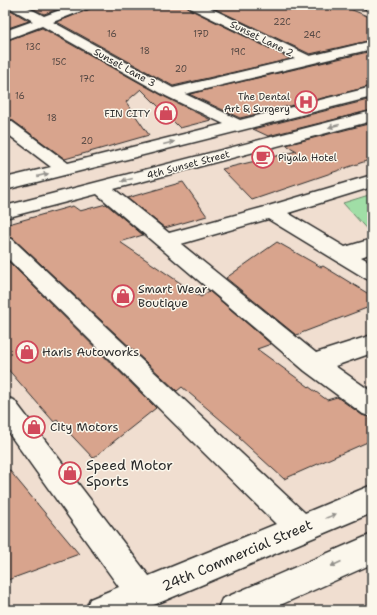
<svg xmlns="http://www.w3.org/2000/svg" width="377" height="615" font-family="'Shantell Sans',sans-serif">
	<rect width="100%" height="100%" fill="#f0ded0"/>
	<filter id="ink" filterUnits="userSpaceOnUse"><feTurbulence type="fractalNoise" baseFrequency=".025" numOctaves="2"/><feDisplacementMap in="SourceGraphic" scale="8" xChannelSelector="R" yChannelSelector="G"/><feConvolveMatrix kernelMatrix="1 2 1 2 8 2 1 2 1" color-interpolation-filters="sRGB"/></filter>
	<g filter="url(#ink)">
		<!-- green -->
		<path fill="#a0dea6" stroke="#668468" d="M372,194V235L343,203Z"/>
		<!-- building -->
		<path fill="#d8a48d" stroke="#2b2b2b" d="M5,5L9,9L29,21L5,29Z
			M26,5H70L44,14Z
			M92,5H187L189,9L291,59L173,86L57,22L90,9Z
			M207,5H340L372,18V40L310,54Z
			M42,28L165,97L211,120L180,128L141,89L126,102L149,135L65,159L12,120L5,117V41Z
			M372,51V86L240,118L189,94Z
			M372,99V110L268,136L253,129Z
			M372,123V159L252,200L222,169L297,151L286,145Z
			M183,182L207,216L165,228L127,198Z
			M106,204L143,235L120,242L201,297L209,291L271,344L257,349L327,400L337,397L362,415L372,418V440L284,479L239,438L241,437L182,387L177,391L13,238L5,236V225L73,206L80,211Z
			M277,242L321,267L323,266L372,296V306L296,335L226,278Z
			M5,258L156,408L93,458L57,420L54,422L5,366Z
			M5,465L79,554L5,581Z"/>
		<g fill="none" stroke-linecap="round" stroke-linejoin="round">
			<!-- minor casing -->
			<g stroke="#2b2b2b" stroke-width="3">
				<path id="minor" d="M8,5H23L44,16L74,5H91L89,8L53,22L173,88L295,59L190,8L188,5H204L310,56L372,41V49L185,94L240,120L372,87V97L5,190V178L51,167L5,132V119L11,121L68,163L224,124L166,96L42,26L5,40V31L33,21L10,8Z
					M362,5H372V11L364,8Z
					M372,111V121L114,189L169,233L265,207L372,175V187L288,213L345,247L372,239V253L361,257L372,263V281L365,278L268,219L181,244L316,353L372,335V353L335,366L372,392V417L363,414L305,371L97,194L5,218V206Z
					M5,237L12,239L305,513L372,485V513L142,610H85L90,599L119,587L5,428V397L14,400L149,576L276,524L5,256Z
					M372,534V564L269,610H217L222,599Z"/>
			</g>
			<!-- minor -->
			<use href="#minor" fill="#fbf7ec" fill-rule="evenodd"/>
		</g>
		<!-- one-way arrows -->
		<defs><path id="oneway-solid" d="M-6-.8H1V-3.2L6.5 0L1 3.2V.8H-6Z"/></defs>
		<g fill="#93918c">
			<use href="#oneway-solid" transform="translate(334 126) rotate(165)"/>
			<use href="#oneway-solid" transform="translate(169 143) rotate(-15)"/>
			<use href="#oneway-solid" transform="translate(43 175) rotate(-13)"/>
			<use href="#oneway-solid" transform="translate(127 180) rotate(165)"/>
			<use href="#oneway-solid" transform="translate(331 516) rotate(-22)"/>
			<use href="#oneway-solid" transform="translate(336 564) rotate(156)"/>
		</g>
	</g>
	<!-- icons -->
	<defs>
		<g id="hospital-ring" transform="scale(1.15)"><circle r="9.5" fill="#fbf7ec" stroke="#d1495b" stroke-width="1.5"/><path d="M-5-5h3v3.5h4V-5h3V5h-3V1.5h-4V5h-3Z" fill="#d1495b"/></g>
		<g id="shop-ring" transform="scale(1.15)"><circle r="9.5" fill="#fbf7ec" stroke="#d1495b" stroke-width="1.5"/><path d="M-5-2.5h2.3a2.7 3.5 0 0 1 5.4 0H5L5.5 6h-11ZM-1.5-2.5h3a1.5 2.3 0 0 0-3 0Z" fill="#d1495b"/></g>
		<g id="cafe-ring" transform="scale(1.15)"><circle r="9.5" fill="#fbf7ec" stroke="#d1495b" stroke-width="1.5"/><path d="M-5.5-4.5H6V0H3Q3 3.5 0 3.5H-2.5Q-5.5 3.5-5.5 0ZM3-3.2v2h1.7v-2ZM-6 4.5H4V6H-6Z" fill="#d1495b"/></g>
	</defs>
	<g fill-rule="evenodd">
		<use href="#hospital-ring" x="306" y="102"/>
		<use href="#shop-ring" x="166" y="113"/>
		<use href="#cafe-ring" x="263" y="157"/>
		<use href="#shop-ring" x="123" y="296"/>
		<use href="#shop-ring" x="27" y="352"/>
		<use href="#shop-ring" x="34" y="427"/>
		<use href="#shop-ring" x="70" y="473"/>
	</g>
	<g text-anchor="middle" stroke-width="3" stroke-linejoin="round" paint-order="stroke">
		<!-- far-number labels -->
		<g font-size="9" fill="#564944">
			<text x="282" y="25">22C</text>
			<text x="112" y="37">16</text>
			<text x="201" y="37">17D</text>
			<text x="312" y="38">24C</text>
			<text x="33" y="50">13C</text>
			<text x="145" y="54">18</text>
			<text x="238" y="55">19C</text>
			<text x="59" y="65">15C</text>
			<text x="181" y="72">20</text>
			<text x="87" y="82">17C</text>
			<text x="20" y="99">16</text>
			<text x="52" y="121">18</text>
			<text x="87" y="144">20</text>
		</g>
		<!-- far-street labels -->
		<g font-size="10" fill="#2b2b2b" stroke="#fbf7ec">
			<text transform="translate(262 38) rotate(26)" y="4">Sunset Lane 2</text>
			<text transform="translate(125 67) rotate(29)" y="4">Sunset Lane 3</text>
			<text transform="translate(188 164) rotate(-15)" y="4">4th Sunset Street</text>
		</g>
		<!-- far-poi labels -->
		<g font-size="10" fill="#2b2b2b" stroke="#fbf7ec" text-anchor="end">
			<text x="290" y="100">The Dental<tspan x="290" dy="12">Art &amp; Surgery</tspan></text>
			<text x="150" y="117">FIN CITY</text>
			<text x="278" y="161" text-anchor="start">Piyala Hotel</text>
		</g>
		<!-- poi labels -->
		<g font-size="12" fill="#2b2b2b" stroke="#fbf7ec" text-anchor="start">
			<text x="138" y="293">Smart Wear<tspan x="138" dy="14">Boutique</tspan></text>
			<text x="42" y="356">Haris Autoworks</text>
			<text x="50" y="431">City Motors</text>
		</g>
		<!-- near-poi labels -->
		<g font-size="14" fill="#2b2b2b" stroke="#fbf7ec" text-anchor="start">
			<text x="86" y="470">Speed Motor<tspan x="86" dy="16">Sports</tspan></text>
		</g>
		<!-- near-street labels -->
		<g font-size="14" fill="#2b2b2b" stroke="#fbf7ec">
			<text transform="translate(237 555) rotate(-23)" y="5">24th Commercial Street</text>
		</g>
	</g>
	<!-- margin -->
	<rect width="377" height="615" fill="none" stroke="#fbf7ec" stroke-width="20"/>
	<rect x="10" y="10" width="357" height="595" fill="none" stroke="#2b2b2b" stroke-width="1.5" filter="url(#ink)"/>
</svg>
